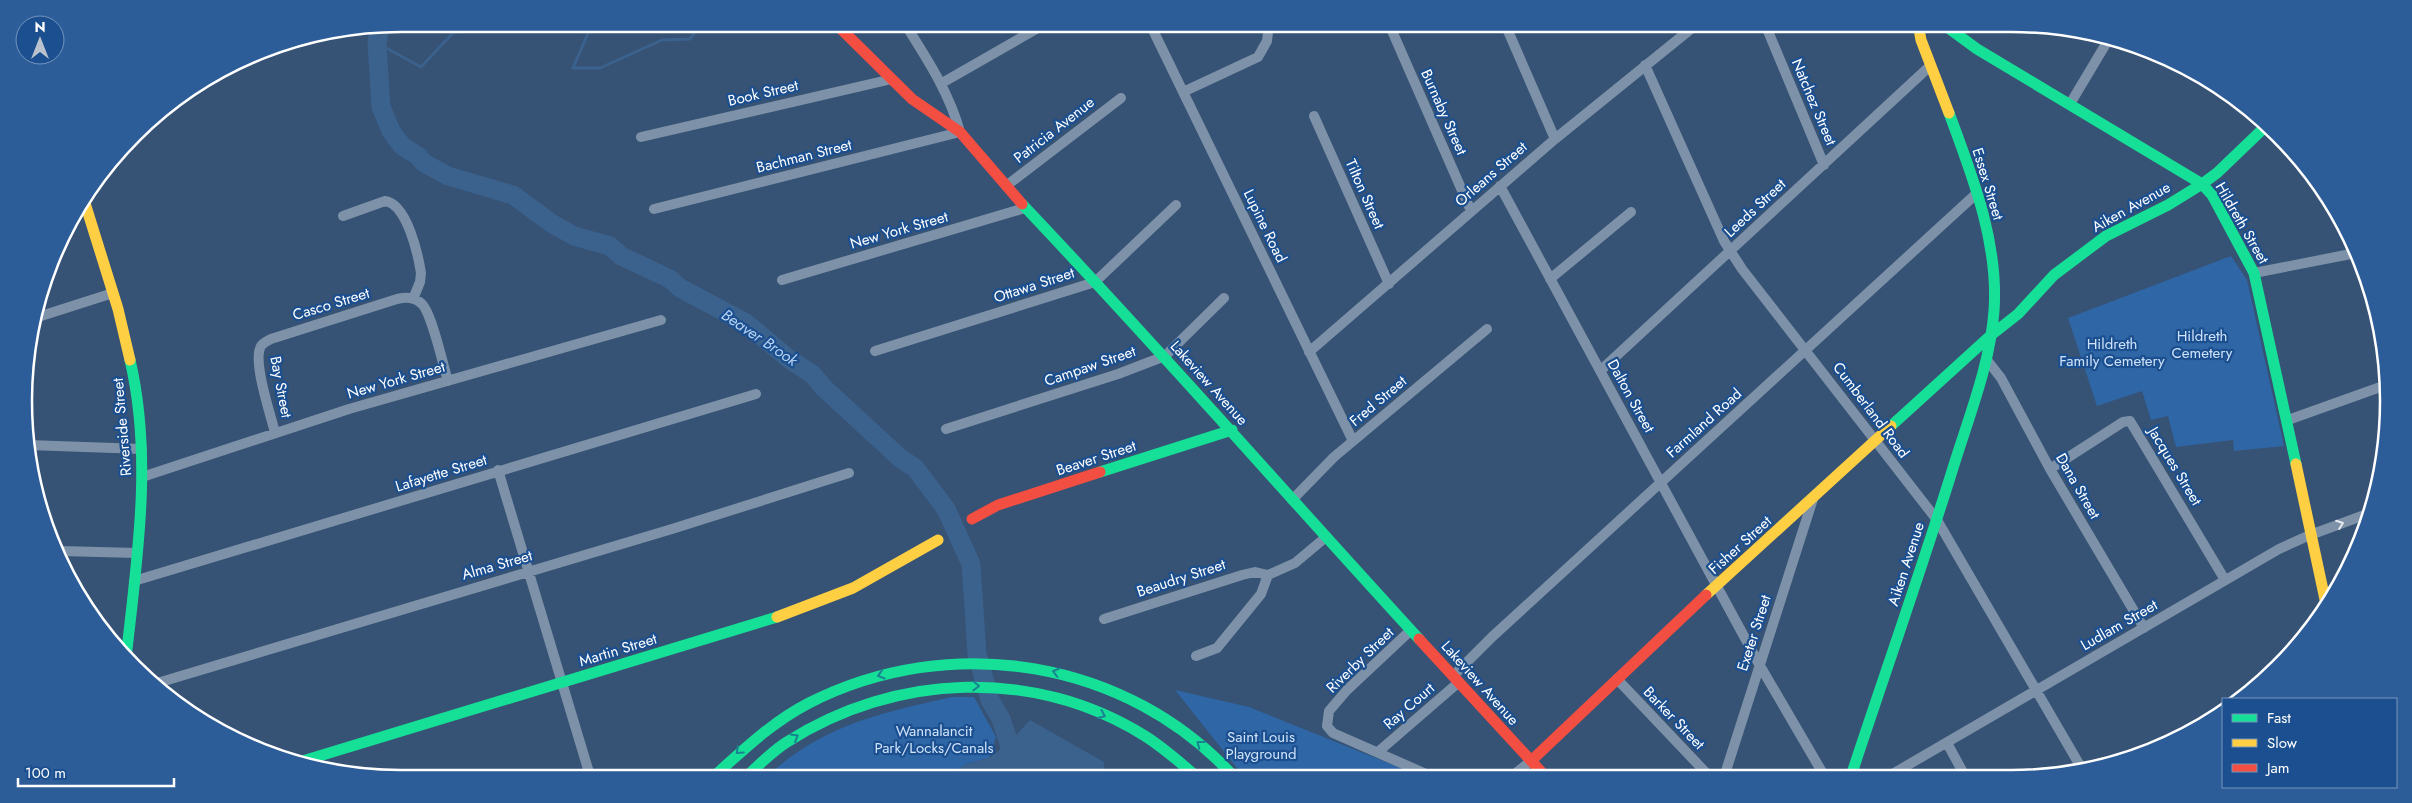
<svg xmlns="http://www.w3.org/2000/svg" width="2412" height="803" font-family="Jost,sans-serif">
	<rect width="100%" height="100%" fill="#365274"/>
	<!-- green -->
	<path fill="#2f66a5" d="M2231,256L2247,280L2284,446L2234,451L2233,440L2176,447L2168,416L2151,420L2142,391L2097,406L2068,318Z
		M1175,690L1249,707L1423,777L1245,778Z
		M952,697H974L996,737L989,758L966,764L946,778L764,779C822,725 877,714 952,697Z"/>
	<!-- water -->
	<path fill="#3b618d" d="M1030,720L1104,762L1105,778H946L966,764L989,758L1009,743Z"/>
	<g fill="none" stroke-linecap="round" stroke-linejoin="round">
		<!-- stream -->
		<path stroke="#3b618d" stroke-width="3" d="M592,24L573,68H600L662,40L690,39L701,24
			M377,43L421,67L453,33L494,24"/>
		<!-- river -->
		<path stroke="#3b618d" stroke-width="19" d="M380,26L377,43L381,107L391,131L402,146L418,156L424,163L448,176L513,195L551,223L574,236L610,246L621,256L670,279L680,288L746,323L789,359L812,374L824,388L900,458L915,468L946,509L971,564L977,654L990,700L1001,719L1009,743L1012,778"/>
		<!-- street -->
		<path stroke="#7d92a8" stroke-width="10" d="M1150,24L1353,441
			M1389,24L1471,211
			M1505,24L1555,139
			M1765,24L1824,165
			M1645,65L1724,241L1742,269L1937,520L2082,769
			M942,83L1045,24
			M1183,92L1258,57L1267,41L1269,24
			M2070,104L2110,37
			M1314,116L1389,284
			M641,137L892,79
			M1006,186L1121,98
			M1500,186L1759,664L1825,777
			M654,209L960,132C949,92 927,59 905,24
			M343,216L385,201C407,204 418,254 421,273L420,282L413,299
			M2254,273L2356,253
			M1550,279L1631,212
			M782,280L1025,208
			M38,317L113,293
			M875,351L1095,282L1176,205
			M1309,352L1555,139L1697,24
			M1987,360L2001,378L2050,469L2144,628
			M1600,371L1930,66
			M2288,420L2386,385
			M946,429L1118,374L1165,356L1224,298
			M275,433C271,415 252,361 261,346C263,343 267,341 271,339L397,299C407,297 415,297 422,304C432,314 443,365 448,381
			M28,445L142,449
			M2050,469L2123,422L2130,421L2225,580
			M498,470L591,779
			M142,477L349,409L661,320
			M1292,500L1334,457L1487,329
			M60,551L137,553
			M134,581L756,394
			M1104,619L1242,575L1255,572L1268,575
			M1411,630L1347,690L1329,711L1327,726L1333,733L1433,777
			M1196,656L1217,648L1261,594L1268,575L1295,563L1326,537
			M1453,676L1492,637L1976,194
			M1617,679L1710,777
			M154,684L672,529L849,473
			M1947,743L1965,776
			M1378,752L1459,682
			M1889,776L2279,549L2310,535L2370,513
			M1511,777L1531,761
			M1724,777L1813,499"/>
		<!-- fast -->
		<path stroke="#16e098" stroke-width="11" d="M1943,24L1977,49L2202,184L2212,195L2254,273L2296,464
			M1022,204C1157,346 1286,494 1419,639
			M1891,426L1990,336L2018,314L2054,275L2106,236L2168,205L2202,184L2217,173L2266,126
			M1100,472L1232,430
			M126,658C137,559 153,458 130,360
			M296,763L777,617
			M1851,776C1885,673 1921,571 1953,468C1969,416 1990,365 1994,311C1999,243 1972,175 1949,113
			M711,779C742,751 772,722 809,703C950,631 1128,659 1235,778
			M744,779C758,766 771,752 787,742C895,673 1034,667 1145,736C1164,748 1181,763 1198,778"/>
		<!-- slow -->
		<path stroke="#ffcf43" stroke-width="11" d="M1918,24L1921,40L1949,113
			M84,200L118,309L130,360
			M2296,464L2326,604
			M1706,595L1891,426
			M777,617L853,588L938,540"/>
		<!-- jam -->
		<path stroke="#f24e42" stroke-width="11" d="M836,24L912,99L960,132L1022,204
			M972,519L998,505L1100,472
			M1419,639L1546,777
			M1531,761L1706,595"/>
	</g>
	<!-- one-way arrows -->
	<defs><path id="oneway-chevron" d="M-2-3.5L2.5 0L-2 3.5" fill="none" stroke-width="1.6" stroke-linecap="round" stroke-linejoin="round" transform="scale(1.25)"/></defs>
	<use stroke="#e5e9ee" href="#oneway-chevron" transform="translate(2340 524) rotate(-20)"/>
	<g stroke="#198292">
		<use href="#oneway-chevron" transform="translate(1056 672) rotate(-166)"/>
		<use href="#oneway-chevron" transform="translate(881 675) rotate(163)"/>
		<use href="#oneway-chevron" transform="translate(976 686) rotate(1)"/>
		<use href="#oneway-chevron" transform="translate(1102 715) rotate(24)"/>
		<use href="#oneway-chevron" transform="translate(795 737) rotate(-31)"/>
		<use href="#oneway-chevron" transform="translate(1200 744) rotate(-143)"/>
		<use href="#oneway-chevron" transform="translate(739 751) rotate(138)"/>
	</g>
	<g text-anchor="middle" stroke-width="4.5" stroke-linejoin="round" paint-order="stroke">
		<!-- street labels -->
		<g font-size="15" fill="#fff" stroke="#1b4f8f">
			<text transform="translate(763 93) rotate(-13)" y="5">Book Street</text>
			<text transform="translate(1814 102) rotate(67)" y="5">Natchez Street</text>
			<text transform="translate(1444 112) rotate(66)" y="5">Burnaby Street</text>
			<text transform="translate(1054 130) rotate(-38)" y="5">Patricia Avenue</text>
			<text transform="translate(804 156) rotate(-14)" y="5">Bachman Street</text>
			<text transform="translate(1491 174) rotate(-41)" y="5">Orleans Street</text>
			<text transform="translate(1988 184) rotate(73)" y="5">Essex Street</text>
			<text transform="translate(1365 194) rotate(66)" y="5">Tilton Street</text>
			<text transform="translate(2131 207) rotate(-29)" y="5">Aiken Avenue</text>
			<text transform="translate(1755 208) rotate(-43)" y="5">Leeds Street</text>
			<text transform="translate(2242 223) rotate(60)" y="5">Hildreth Street</text>
			<text transform="translate(1265 226) rotate(64)" y="5">Lupine Road</text>
			<text transform="translate(899 230) rotate(-16)" y="5">New York Street</text>
			<text transform="translate(1034 285) rotate(-18)" y="5">Ottawa Street</text>
			<text transform="translate(331 304) rotate(-17)" y="5">Casco Street</text>
			<text transform="translate(1090 366) rotate(-19)" y="5">Campaw Street</text>
			<text transform="translate(396 380) rotate(-16)" y="5">New York Street</text>
			<text transform="translate(1209 383) rotate(48)" y="5">Lakeview Avenue</text>
			<text transform="translate(281 387) rotate(79)" y="5">Bay Street</text>
			<text transform="translate(1631 396) rotate(61)" y="5">Dalton Street</text>
			<text transform="translate(1378 401) rotate(-40)" y="5">Fred Street</text>
			<text transform="translate(1871 410) rotate(53)" y="5">Cumberland Road</text>
			<text transform="translate(1704 423) rotate(-42)" y="5">Farmland Road</text>
			<text transform="translate(122 427) rotate(-95)" y="5">Riverside Street</text>
			<text transform="translate(1096 458) rotate(-18)" y="5">Beaver Street</text>
			<text transform="translate(2175 466) rotate(59)" y="5">Jacques Street</text>
			<text transform="translate(441 473) rotate(-17)" y="5">Lafayette Street</text>
			<text transform="translate(2078 486) rotate(60)" y="5">Dana Street</text>
			<text transform="translate(1740 545) rotate(-42)" y="5">Fisher Street</text>
			<text transform="translate(1906 564) rotate(-72)" y="5">Aiken Avenue</text>
			<text transform="translate(497 565) rotate(-16)" y="5">Alma Street</text>
			<text transform="translate(1181 578) rotate(-18)" y="5">Beaudry Street</text>
			<text transform="translate(2119 625) rotate(-30)" y="5">Ludlam Street</text>
			<text transform="translate(1754 633) rotate(-72)" y="5">Exeter Street</text>
			<text transform="translate(618 650) rotate(-17)" y="5">Martin Street</text>
			<text transform="translate(1360 660) rotate(-44)" y="5">Riverby Street</text>
			<text transform="translate(1480 683) rotate(48)" y="5">Lakeview Avenue</text>
			<text transform="translate(1409 706) rotate(-41)" y="5">Ray Court</text>
			<text transform="translate(1674 718) rotate(46)" y="5">Barker Street</text>
		</g>
		<!-- park labels -->
		<g font-size="15" fill="#cfe3fa" stroke="#1b4f8f">
			<text x="2202" y="341">Hildreth<tspan x="2202" dy="17">Cemetery</tspan></text>
			<text x="2112" y="349">Hildreth<tspan x="2112" dy="17">Family Cemetery</tspan></text>
			<text x="934" y="736">Wannalancit<tspan x="934" dy="17">Park/Locks/Canals</tspan></text>
			<text x="1261" y="742">Saint Louis<tspan x="1261" dy="17">Playground</tspan></text>
		</g>
		<!-- water labels -->
		<g font-size="16" font-style="italic" fill="#b5d3f5" stroke="#1b4f8f">
			<text transform="translate(760 337) rotate(34)" y="6">Beaver Brook</text>
		</g>
	</g>
	<!-- crop -->
	<path d="M0 0H2412V803H0ZM401 32H2011A369 369 0 0 1 2380 401V401A369 369 0 0 1 2011 770H401A369 369 0 0 1 32 401V401A369 369 0 0 1 401 32Z" fill="#2d5d98" fill-rule="evenodd"/>
	<path fill="none" stroke="#fff" stroke-width="2.5" d="M401 32H2011A369 369 0 0 1 2380 401V401A369 369 0 0 1 2011 770H401A369 369 0 0 1 32 401V401A369 369 0 0 1 401 32Z"/>
	<!-- legend -->
	<rect x="2222" y="698" width="175" height="90" fill="#1b4f8f" stroke="#7695bc"/>
	<rect x="2232" y="714" width="25" height="8" fill="#16e098" stroke="#7695bc"/>
	<text x="2267" y="723" font-size="15" fill="#ffffff">Fast</text>
	<rect x="2232" y="739" width="25" height="8" fill="#ffcf43" stroke="#7695bc"/>
	<text x="2267" y="748" font-size="15" fill="#ffffff">Slow</text>
	<rect x="2232" y="764" width="25" height="8" fill="#f24e42" stroke="#7695bc"/>
	<text x="2267" y="773" font-size="15" fill="#ffffff">Jam</text>
	<!-- north arrow -->
	<g transform="translate(40 40)"><circle r="24" fill="#1b4f8f" stroke="#7695bc"/>
	<path d="M0-4L9 19L0 12L-9 19Z" fill="#b9c2ce"/>
	<text y="-8" font-size="14" font-weight="bold" text-anchor="middle" fill="#ffffff">N</text>
	</g>
	<!-- scale -->
	<path d="M18 778v8h156v-8" fill="none" stroke="#ffffff" stroke-width="2.5"/>
	<text x="25" y="778" font-size="15" fill="#ffffff" stroke="#1b4f8f" stroke-width="4" paint-order="stroke">100 m</text>
</svg>
